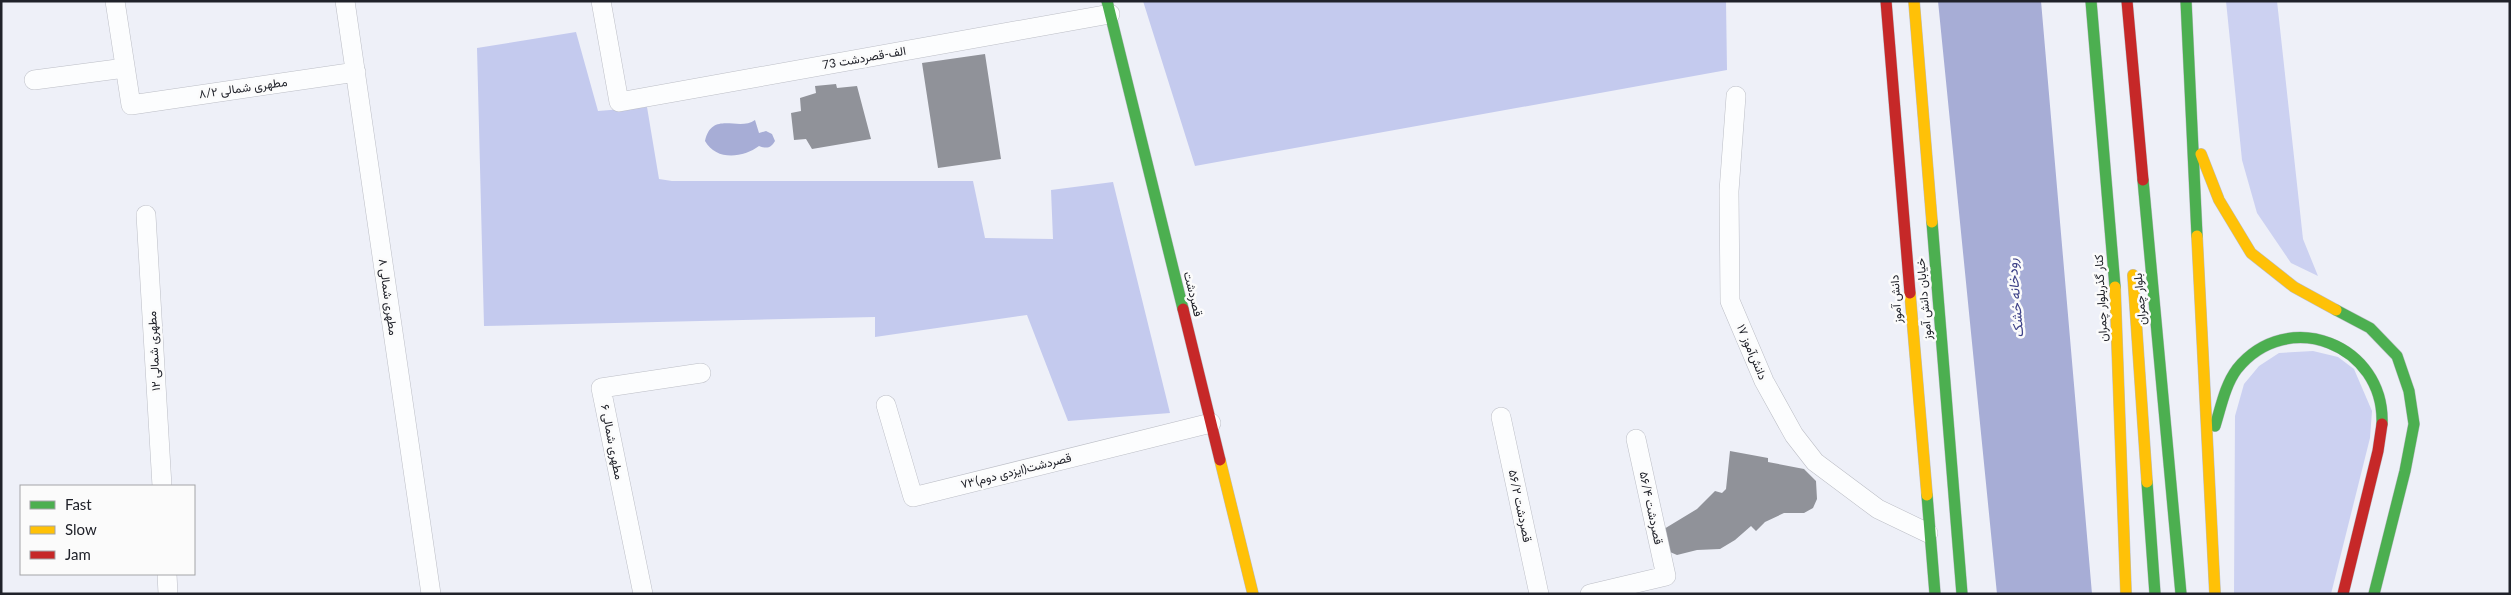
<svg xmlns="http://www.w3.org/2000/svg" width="2511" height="595" font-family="Lato,Vazirmatn,sans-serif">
	<rect width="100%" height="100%" fill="#eef0f8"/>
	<!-- green -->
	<path fill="#ccd1f1" d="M2226,1H2277L2303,239L2318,276L2291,263L2257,213L2242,160Z
		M2313,351L2338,357L2354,369L2372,411L2370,438L2331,594H2234L2235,416L2244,384L2259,366L2279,353Z"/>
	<!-- forest -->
	<path fill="#c4caee" d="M1143,1H1726L1727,70L1195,166Z
		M576,32L598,111L647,107L659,179L672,181H973L985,238L1053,239L1051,190L1113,182L1170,413L1068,421L1027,315L875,337V317L484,326L477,48Z"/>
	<!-- water -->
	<path fill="#a7add6" d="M1938,1H2041L2092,594H1997Z
		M755,120L759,133L766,131L772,134L775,141C771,148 767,149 759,146C743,158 716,161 705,141C712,110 739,132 755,120Z"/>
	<!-- building -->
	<path fill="#909299" d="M985,54L1001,159L938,168L922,63Z
		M836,84L837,88L857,86L871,139L812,149L806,139L794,140L791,113L801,111L800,98L816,93L815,86Z
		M1730,451L1768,458V462L1804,469L1816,481L1817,499L1813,508L1804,513H1784L1765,522L1756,531L1751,526L1735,540L1720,549L1697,550L1677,555L1670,552L1664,529L1697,509L1715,491L1722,493L1726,489Z"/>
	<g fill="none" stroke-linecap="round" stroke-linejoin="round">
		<!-- street casing -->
		<g stroke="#bcbec6" stroke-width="20">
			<path id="street" d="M115,1L131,105L356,72
				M345,1L431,594
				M601,1L619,102L1110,14
				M34,80L125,68
				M1736,96L1729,191L1730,301L1764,381L1794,435L1815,462L1878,509L1928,533
				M146,215L162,486
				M886,405L913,497L1211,423
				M1501,417L1539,594
				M167,574L168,594
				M643,594L601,388L701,373
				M1590,594L1666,576L1636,439"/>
		</g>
		<!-- fast casing -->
		<g stroke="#bcbec6" stroke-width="12">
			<path id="fast" d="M1107,1L1183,309
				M2091,1L2115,287
				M2186,1L2197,236
				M2143,180L2181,594
				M1932,222L1962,594
				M2336,310L2370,328L2397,356L2409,391L2414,424L2405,471L2374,594
				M2215,426C2221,407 2225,385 2237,369C2288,306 2385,345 2382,424
				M2147,482L2155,594
				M1927,495L1935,594"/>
		</g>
		<!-- slow casing -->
		<g stroke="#bcbec6" stroke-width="12">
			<path id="slow" d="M1914,1L1932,222
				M2201,154L2219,200L2251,253L2294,287L2336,310
				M2197,236L2215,594
				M2133,275L2147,482
				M2115,287L2126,594
				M1910,293L1927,495
				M1220,460L1253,594"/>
		</g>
		<!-- jam casing -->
		<g stroke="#bcbec6" stroke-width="12">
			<path id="jam" d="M1886,1L1910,293
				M2127,1L2143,180
				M1183,309L1220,460
				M2343,594L2378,451L2382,424"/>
		</g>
		<!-- street -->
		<use href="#street" stroke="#fcfdfe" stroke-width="19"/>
		<!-- fast -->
		<use href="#fast" stroke="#4caf50" stroke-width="11"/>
		<!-- slow -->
		<use href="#slow" stroke="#ffc107" stroke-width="11"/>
		<!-- jam -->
		<use href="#jam" stroke="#c62828" stroke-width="11"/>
	</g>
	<g text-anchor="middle" stroke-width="5" stroke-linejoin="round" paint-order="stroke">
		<!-- street labels -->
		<g font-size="12" fill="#20222a" stroke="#fbfbfb">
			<text transform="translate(864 58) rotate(-10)" y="4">73 الف-قصردشت</text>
			<text transform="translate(243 88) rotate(-8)" y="4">۸/۲ مطهری شمالی</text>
			<text transform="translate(1193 294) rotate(76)" y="4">قصردشت</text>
			<text transform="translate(388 297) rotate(82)" y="4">۸ مطهری شمالی</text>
			<text transform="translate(2101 298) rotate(-93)" y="4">کنار گذربلوار چمران</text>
			<text transform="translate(1896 299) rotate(-94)" y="4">دانش آموز</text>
			<text transform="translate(1924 299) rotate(-95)" y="4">خیابان دانش آموز</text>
			<text transform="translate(2140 299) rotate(-95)" y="4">بلوار چمران</text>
			<text transform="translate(154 351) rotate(-93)" y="4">۱۲ مطهری شمالی</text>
			<text transform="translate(1752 352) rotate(67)" y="4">دانش‌آموز ۱۷</text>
			<text transform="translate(612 442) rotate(79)" y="4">۶ مطهری شمالی</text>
			<text transform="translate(1016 471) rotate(-14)" y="4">۷۳قصردشت(ایزدی دوم)</text>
			<text transform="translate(1520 506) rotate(78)" y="4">۵۶/۲ قصردشت</text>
			<text transform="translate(1651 508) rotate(78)" y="4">۵۶/۴ قصردشت</text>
		</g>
		<!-- water labels -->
		<g font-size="14" font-style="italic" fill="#3e4288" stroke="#fbfbfb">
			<text transform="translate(2015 298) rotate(-95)" y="5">رودخانه خشک</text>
		</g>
	</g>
	<!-- border -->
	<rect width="2511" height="595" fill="none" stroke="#20222a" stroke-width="5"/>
	<!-- legend -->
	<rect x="20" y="485" width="175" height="90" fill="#fbfbfb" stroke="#a3a4a7"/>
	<rect x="30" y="501" width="25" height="8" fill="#4caf50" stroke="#a3a4a7"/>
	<text x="65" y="510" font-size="15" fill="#20222a">Fast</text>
	<rect x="30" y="526" width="25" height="8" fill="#ffc107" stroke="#a3a4a7"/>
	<text x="65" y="535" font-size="15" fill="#20222a">Slow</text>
	<rect x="30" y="551" width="25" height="8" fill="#c62828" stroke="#a3a4a7"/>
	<text x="65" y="560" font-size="15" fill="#20222a">Jam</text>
</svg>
